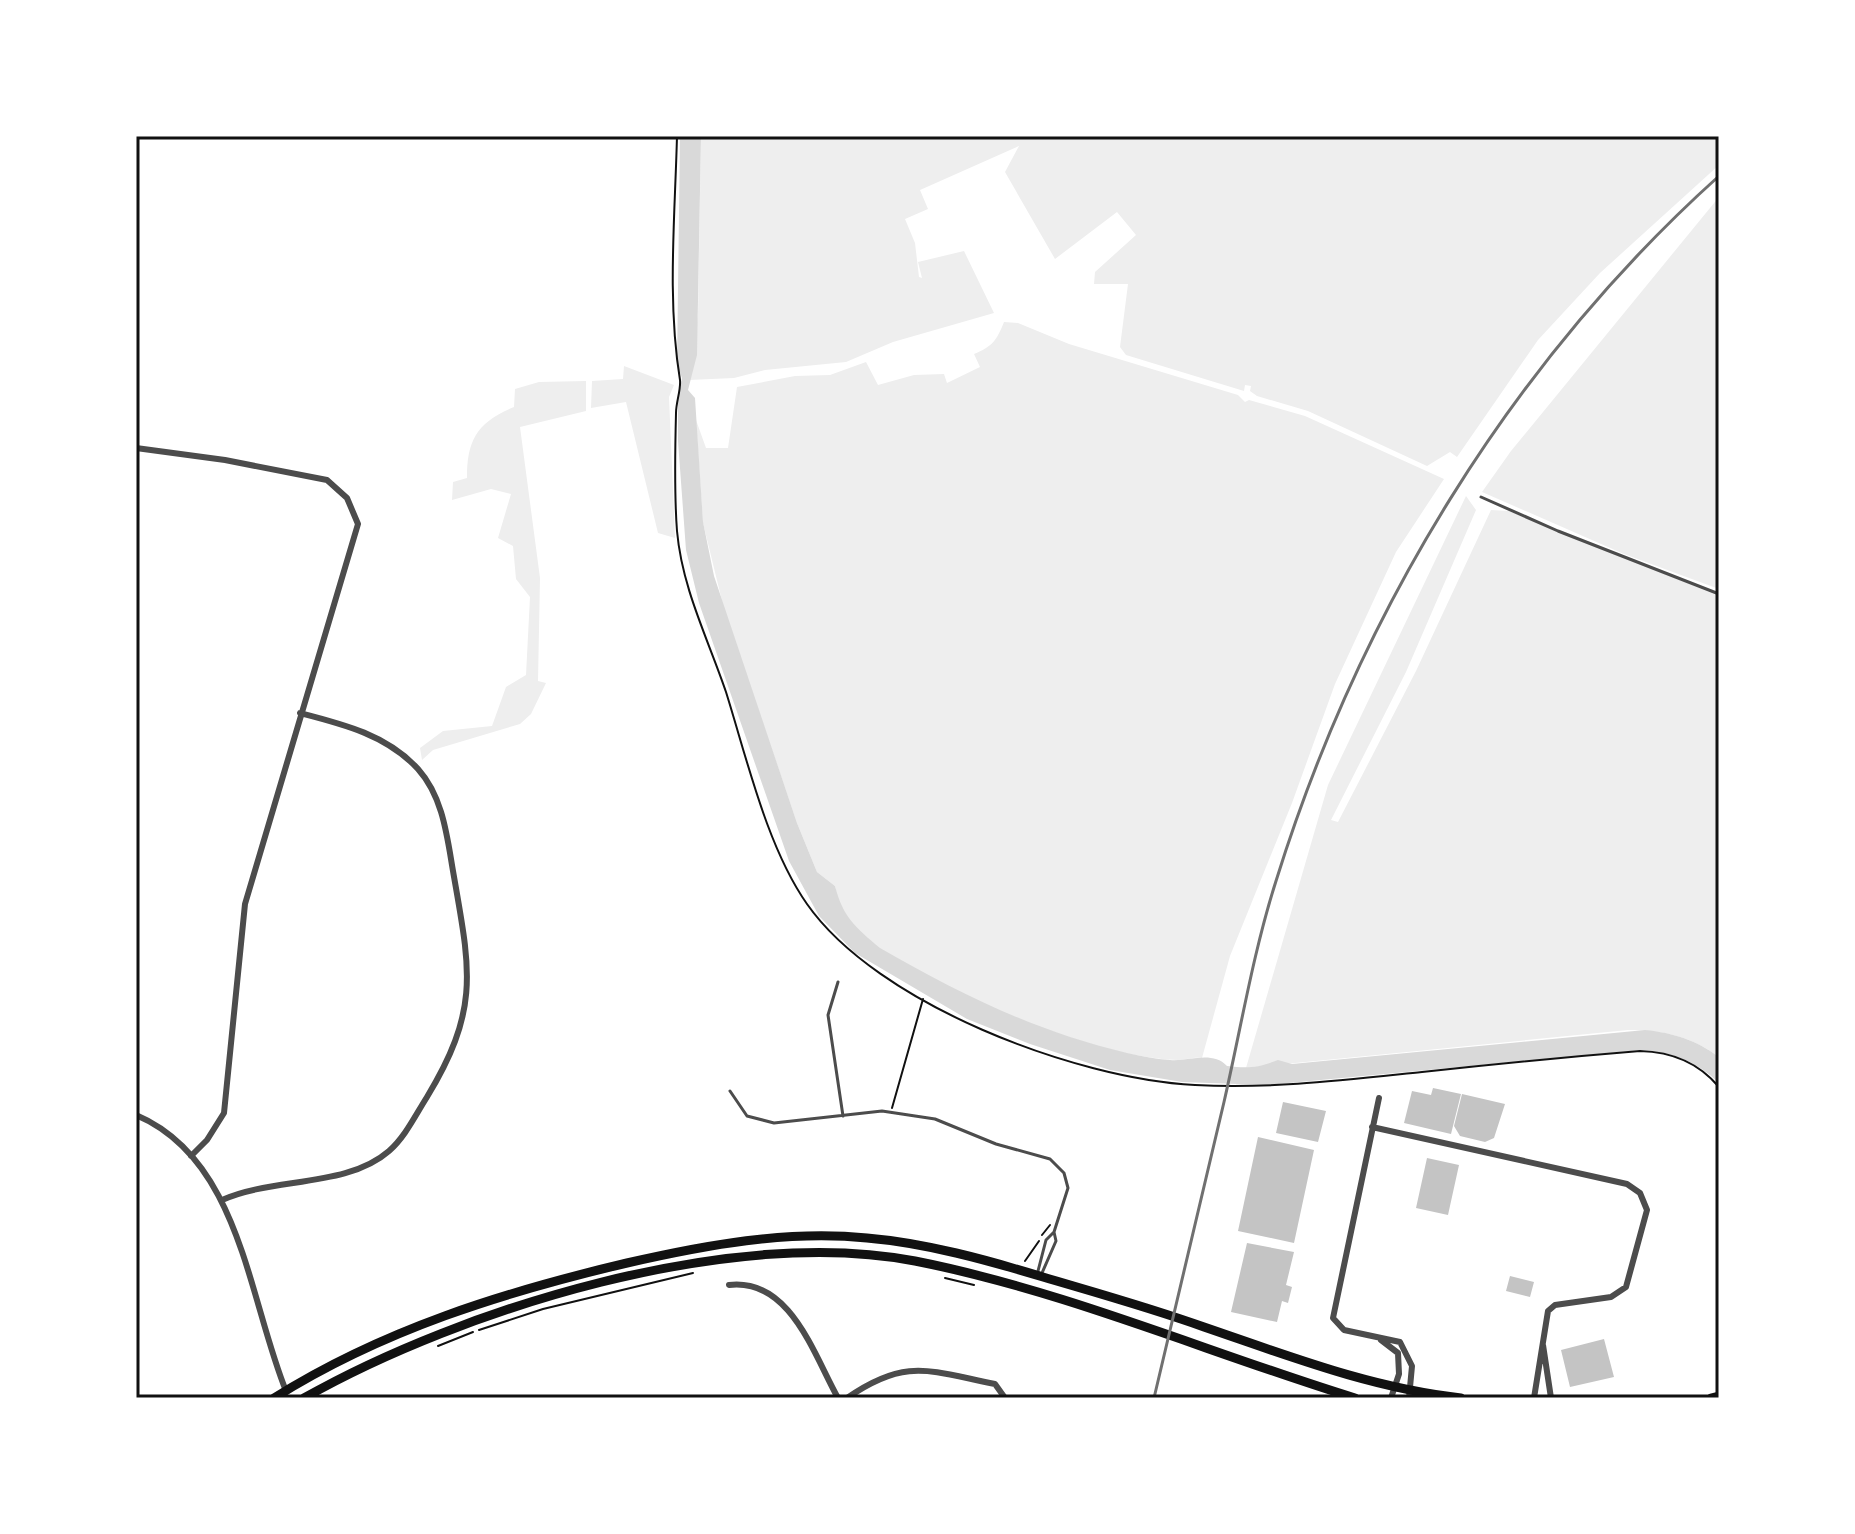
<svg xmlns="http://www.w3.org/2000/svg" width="1855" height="1534" font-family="'PT Sans Narrow',sans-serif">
	<rect width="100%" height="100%" fill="#fff"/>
	<!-- green -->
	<path fill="#eee" d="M701,136H1719V165L1600,273L1538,340L1457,457L1450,452L1427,466L1308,411L1257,396L1250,391L1251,386L1245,385L1244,391L1126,355L1120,347L1128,284H1094L1095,272L1136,235L1117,212L1055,259L1005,172L1019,146L920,190L928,209L905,219L915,243L919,277L922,278L918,262L964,251L994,313L893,342L846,362L765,370L734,378L689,380L698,315Z
		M1719,197V589L1624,554L1482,492L1511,451Z
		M1004,322L1018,323L1069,344L1238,395L1245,402L1249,400L1305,416L1444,479L1396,552L1335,684L1292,803L1230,956L1202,1058C1192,1057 1187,1060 1178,1060C1164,1060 1149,1057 1135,1055C1065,1042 876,972 841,910C837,903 837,893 835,886L817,872L797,823L724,609L703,523L696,420L706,448H728L737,387L795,376L830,375L866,362L878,385L914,375L944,374L947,383L980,367L974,354C992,347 997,340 1004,322Z
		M624,366L674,385L669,397L675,538L658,533L626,402L591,408L592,381L623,379Z
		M586,381V411L520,427L540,578L538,681L546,683L531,714L520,724L433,750L422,760L420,748L443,731L492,726L506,687L526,675L530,597L516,579L513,546L498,538L511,494L491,489L452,500L453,482L467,478C467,440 477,422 514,407L515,389L539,382Z
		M1466,496L1476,510L1406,672L1331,820L1338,822L1416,671L1491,510L1509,511L1719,596V1057C1691,1036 1662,1030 1628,1030L1246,1068L1328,785Z"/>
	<!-- water -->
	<path fill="#d9d9d9" d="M680,136H701L697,355L688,390L695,398L703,522L714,576L797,823L817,872L835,886C843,917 855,927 880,948C960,994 1037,1032 1127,1053C1141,1056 1155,1059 1170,1060C1188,1062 1212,1050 1227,1066C1250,1069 1259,1067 1278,1060L1292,1064L1645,1030C1674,1033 1696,1040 1719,1057V1083C1696,1061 1672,1052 1641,1050L1266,1085L1182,1082L1110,1070L1030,1044L967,1019L855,953L819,916L789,861L699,603L686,550L678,441V400L682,378L677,364Z"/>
	<!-- building -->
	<path fill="#c4c4c4" d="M1433,1088L1461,1094L1451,1134L1404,1123L1412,1091L1431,1095Z
		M1462,1094L1505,1104L1494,1138L1485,1142L1460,1136L1454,1126Z
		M1283,1102L1326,1111L1318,1142L1276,1133Z
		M1258,1137L1314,1150L1294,1243L1238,1231Z
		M1427,1158L1459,1165L1448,1215L1416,1208Z
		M1247,1243L1294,1252L1286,1285L1292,1287L1288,1303L1282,1301L1277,1322L1231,1312Z
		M1510,1276L1534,1282L1530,1297L1506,1291Z
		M1604,1339L1614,1377L1570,1387L1561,1350Z"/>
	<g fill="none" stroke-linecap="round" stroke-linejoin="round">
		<!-- path -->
		<path stroke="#111" stroke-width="2" d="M677,136C675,216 667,301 680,380C681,390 676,402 676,413C675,452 674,492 677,531C682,588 708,639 726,692C747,759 767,847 807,904C877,1004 1075,1079 1195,1085C1272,1089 1345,1080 1422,1072C1494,1064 1567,1057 1640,1051C1672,1052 1698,1062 1719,1087
			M892,1108L923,999
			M1042,1235L1050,1225
			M1025,1261L1039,1241
			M945,1278L974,1285
			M479,1330L543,1309L693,1273
			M438,1346L473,1332"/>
		<!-- service -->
		<path stroke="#4c4c4c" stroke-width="3" d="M1481,497L1558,531L1719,594
			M838,982L828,1015L843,1116
			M730,1091L747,1116L774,1123L882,1111L935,1119L996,1144L1050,1159L1064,1173L1068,1188L1054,1232L1056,1241L1042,1273
			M1038,1271L1046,1240L1054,1232"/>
		<!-- minor -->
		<path stroke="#4c4c4c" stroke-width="6" d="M136,448L225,460L327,480L347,498L358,524L245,904L224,1113L207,1140L191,1156
			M1379,1098L1333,1318L1344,1330L1400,1342L1412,1366L1409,1398
			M136,1115C240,1159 248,1297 286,1391
			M1372,1127L1627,1184L1640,1193L1647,1210L1626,1287L1611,1297L1555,1305L1548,1311L1534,1398
			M222,1200C272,1177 347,1188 389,1151C405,1137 415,1116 427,1097C481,1008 470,969 453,871C447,836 443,797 418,769C387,735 343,724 300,713
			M729,1285C790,1278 813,1353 838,1398
			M1381,1340L1398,1353L1399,1374L1391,1398
			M1543,1345L1551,1398
			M847,1398C906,1357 929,1371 995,1384L1005,1398"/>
		<!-- trunk -->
		<path stroke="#111" stroke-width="9" d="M274,1398C382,1330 504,1292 627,1263C706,1245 786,1230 867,1238C926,1243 987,1260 1043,1277C1097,1293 1151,1308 1204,1327C1289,1356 1371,1388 1461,1398
			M304,1398C463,1308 733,1225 915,1261C1066,1291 1209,1353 1355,1398
			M1711,1398L1719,1396"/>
		<!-- rail -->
		<path stroke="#707070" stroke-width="3" d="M1154,1398C1178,1300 1201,1201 1224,1102C1241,1028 1253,953 1276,881C1359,614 1510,364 1719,176"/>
	</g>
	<!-- border -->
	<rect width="1855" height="1534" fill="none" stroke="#ffffff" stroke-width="276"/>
	<rect x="138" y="138" width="1579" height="1258" fill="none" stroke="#111" stroke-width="3"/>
</svg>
